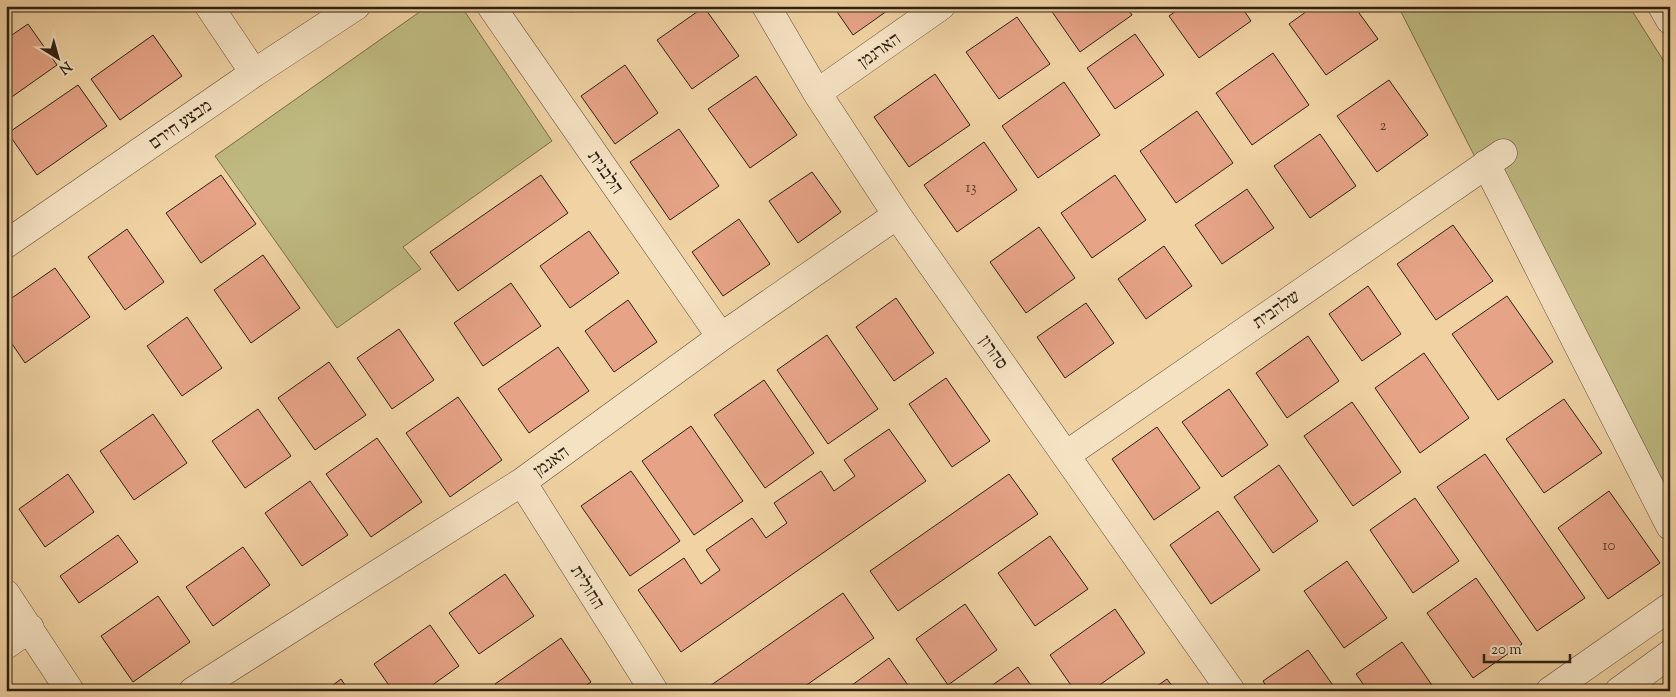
<svg xmlns="http://www.w3.org/2000/svg" width="1676" height="697" font-family="'Sorts Mill Goudy','Frank Ruhl Libre',serif">
	<rect width="100%" height="100%" fill="#f0d2a3"/>
	<filter id="stains"><feTurbulence type="fractalNoise" baseFrequency=".004" numOctaves="4"/><feColorMatrix values="0 0 0 0 .2 0 0 0 0 .09 0 0 0 0 .02 0 0 0 .5 -.17"/></filter>
	<radialGradient id="worn" r=".72"><stop offset=".6" stop-color="#630" stop-opacity="0"/><stop offset="1" stop-color="#630" stop-opacity=".3"/></radialGradient>
	<!-- green -->
	<path fill="#bfba81" stroke="#766e4a" d="M428,6H461L552,141L403,247L421,269L337,328L215,156Z
		M1398,6H1629L1670,71V510L1475,157Z"/>
	<!-- building -->
	<path fill="#e6a386" stroke="#2d2112" d="M551,6H582L572,12Z
		M833,6H894L853,35Z
		M1048,6H1126L1132,15L1080,52Z
		M1183,6H1241L1251,21L1199,58L1169,16Z
		M1314,6H1354L1378,39L1326,75L1289,24Z
		M704,7L739,56L692,89L657,40Z
		M1017,17L1050,64L999,99L966,52Z
		M28,24L57,65L6,101V39Z
		M1135,34L1164,75L1115,109L1087,68Z
		M153,35L182,76L120,120L91,79Z
		M1273,53L1309,105L1252,145L1216,93Z
		M625,65L658,113L615,144L581,96Z
		M935,74L970,125L909,167L874,117Z
		M756,76L797,135L750,168L708,109Z
		M1389,80L1428,135L1377,172L1337,116Z
		M1064,82L1100,135L1038,178L1002,126Z
		M78,85L107,126L37,175L8,133Z
		M1197,111L1233,163L1176,203L1140,151Z
		M679,129L719,186L670,220L630,162Z
		M1320,134L1356,186L1310,218L1274,166Z
		M984,142L1017,190L957,232L924,185Z
		M812,172L841,212L798,243L769,201Z
		M221,175L256,224L201,263L166,213Z
		M541,175L568,213L458,291L430,252Z
		M1115,175L1146,220L1092,258L1061,213Z
		M1247,189L1274,228L1222,264L1195,225Z
		M739,219L770,264L723,296L692,252Z
		M1453,225L1493,281L1436,320L1397,264Z
		M1039,227L1075,278L1026,313L990,262Z
		M127,229L164,282L125,310L88,257Z
		M589,231L619,273L570,308L540,266Z
		M1164,246L1192,286L1146,319L1118,279Z
		M263,255L300,308L251,343L214,290Z
		M55,268L90,317L25,363L6,335V302Z
		M511,283L541,326L483,366L454,323Z
		M1368,286L1401,334L1362,361L1329,314Z
		M1507,296L1553,362L1498,400L1452,334Z
		M896,298L934,353L894,381L856,327Z
		M628,300L657,342L614,372L585,331Z
		M1086,303L1114,343L1065,378L1037,337Z
		M187,317L222,368L182,396L147,346Z
		M399,329L434,380L392,409L357,358Z
		M827,335L878,409L828,444L777,370Z
		M1308,336L1339,381L1287,418L1256,373Z
		M558,347L589,391L529,433L498,389Z
		M1424,353L1469,418L1420,453L1375,388Z
		M329,362L366,415L315,450L278,398Z
		M946,378L990,441L952,467L909,404Z
		M764,380L814,453L765,488L714,415Z
		M1229,389L1268,445L1222,477L1182,422Z
		M458,397L502,460L450,497L406,433Z
		M1564,399L1602,453L1544,493L1506,439Z
		M1352,402L1401,472L1353,506L1304,436Z
		M258,409L291,456L245,488L212,441Z
		M153,414L187,463L134,500L100,451Z
		M691,426L743,501L694,535L642,461Z
		M1157,427L1200,488L1154,520L1112,459Z
		M889,429L926,481L681,652L638,590L684,558L701,584L720,570L706,550L752,518L766,538L787,523L774,503L821,471L834,491L855,476L844,460Z
		M377,438L422,502L371,537L326,474Z
		M1485,454L1585,598L1537,631L1437,487Z
		M1279,465L1318,521L1273,553L1234,497Z
		M631,471L680,541L630,576L581,506Z
		M68,474L94,512L45,547L19,509Z
		M1009,474L1038,514L898,611L870,571Z
		M310,481L348,535L302,566L265,513Z
		M1609,491L1660,563L1608,599L1558,528Z
		M1415,498L1459,561L1413,593L1370,530Z
		M1218,511L1260,570L1211,604L1170,545Z
		M118,535L138,562L79,603L60,576Z
		M1050,536L1088,589L1035,626L998,573Z
		M243,547L270,585L213,626L186,587Z
		M1347,561L1387,618L1344,648L1304,591Z
		M505,574L534,616L479,654L449,613Z
		M1476,578L1522,644L1473,678L1427,613Z
		M843,593L874,638L798,691H709L707,688Z
		M158,596L190,642L133,682L101,636Z
		M965,604L997,650L948,685L916,639Z
		M1115,609L1145,653L1091,691H1075L1050,655Z
		M430,625L459,666L424,691H393L374,664Z
		M561,638L591,682L578,691H500L495,684Z
		M1402,642L1436,691H1368L1356,674Z
		M1308,650L1337,691H1269L1263,681Z
		M889,658L912,691H844Z
		M1018,667L1035,691H984Z
		M341,679L349,691H325Z
		M1167,679L1176,691H1150Z"/>
	<g fill="none" stroke-linecap="round" stroke-linejoin="round">
		<!-- minor casing -->
		<g stroke="#5e4d36" stroke-width="29">
			<path id="minor" d="M209,6L254,73
				M491,6L721,337
				M766,6L817,93L897,215L1231,691
				M817,93L941,6
				M1486,164L1670,526
				M6,244L254,73L356,6
				M1066,455L1503,153
				M522,482L654,691
				M6,594L70,691
				M6,645L30,628
				M193,691L522,482L721,337L897,215"/>
		</g>
		<!-- tertiary casing -->
		<g stroke="#5e4d36" stroke-width="29">
			<path id="tertiary" d="M1662,6L1670,20
				M1550,691L1670,607
				M1619,691L1670,654"/>
		</g>
		<!-- minor -->
		<use href="#minor" stroke="#f5e2c3" stroke-width="28"/>
		<!-- tertiary -->
		<use href="#tertiary" stroke="#f5e2c3" stroke-width="28"/>
	</g>
	<g text-anchor="middle" stroke-width="4" stroke-linejoin="round" paint-order="stroke">
		<!-- number labels -->
		<g font-size="15" fill="#5b422f">
			<text x="1383" y="130">2</text>
			<text x="971" y="192">13</text>
			<text x="1609" y="550">10</text>
		</g>
		<!-- street labels -->
		<g font-size="18" fill="#2d2112" stroke="#f5e2c3">
			<text transform="translate(879 50) rotate(-35)" y="6">הארגמן</text>
			<text transform="translate(180 124) rotate(-35)" y="6">מבצע חירם</text>
			<text transform="translate(606 172) rotate(55)" y="6">הלבנית</text>
			<text transform="translate(1276 309) rotate(-35)" y="6">שלהבית</text>
			<text transform="translate(994 352) rotate(55)" y="6">סהרון</text>
			<text transform="translate(551 461) rotate(-36)" y="6">האגמן</text>
			<text transform="translate(588 587) rotate(58)" y="6">החולית</text>
		</g>
	</g>
	<!-- margin -->
	<rect width="1676" height="697" fill="none" stroke="#f0d2a3" stroke-width="25"/>
	<rect x="8" y="8" width="1661" height="682" fill="none" stroke="#2d2112" stroke-width="2.5"/>
	<rect x="12" y="12" width="1651" height="672" fill="none" stroke="#2d2112"/>
	<!-- north arrow -->
	<g transform="translate(58 58) rotate(143)" stroke="#f5e2c3" stroke-width="4" paint-order="stroke">
	<path d="M0-4L9 19L0 12L-9 19Z" fill="#2d2112"/>
	<text y="-8" font-size="14" font-weight="bold" text-anchor="middle" fill="#2d2112">N</text>
	</g>
	<!-- scale -->
	<path d="M1484 654v8h86v-8" fill="none" stroke="#2d2112" stroke-width="2.5"/>
	<text x="1491" y="654" font-size="15" fill="#2d2112" stroke="#f5e2c3" stroke-width="4" paint-order="stroke">20 m</text>
	<rect width="100%" height="100%" filter="url(#stains)"/>
	<rect width="100%" height="100%" fill="url(#worn)"/>
</svg>
